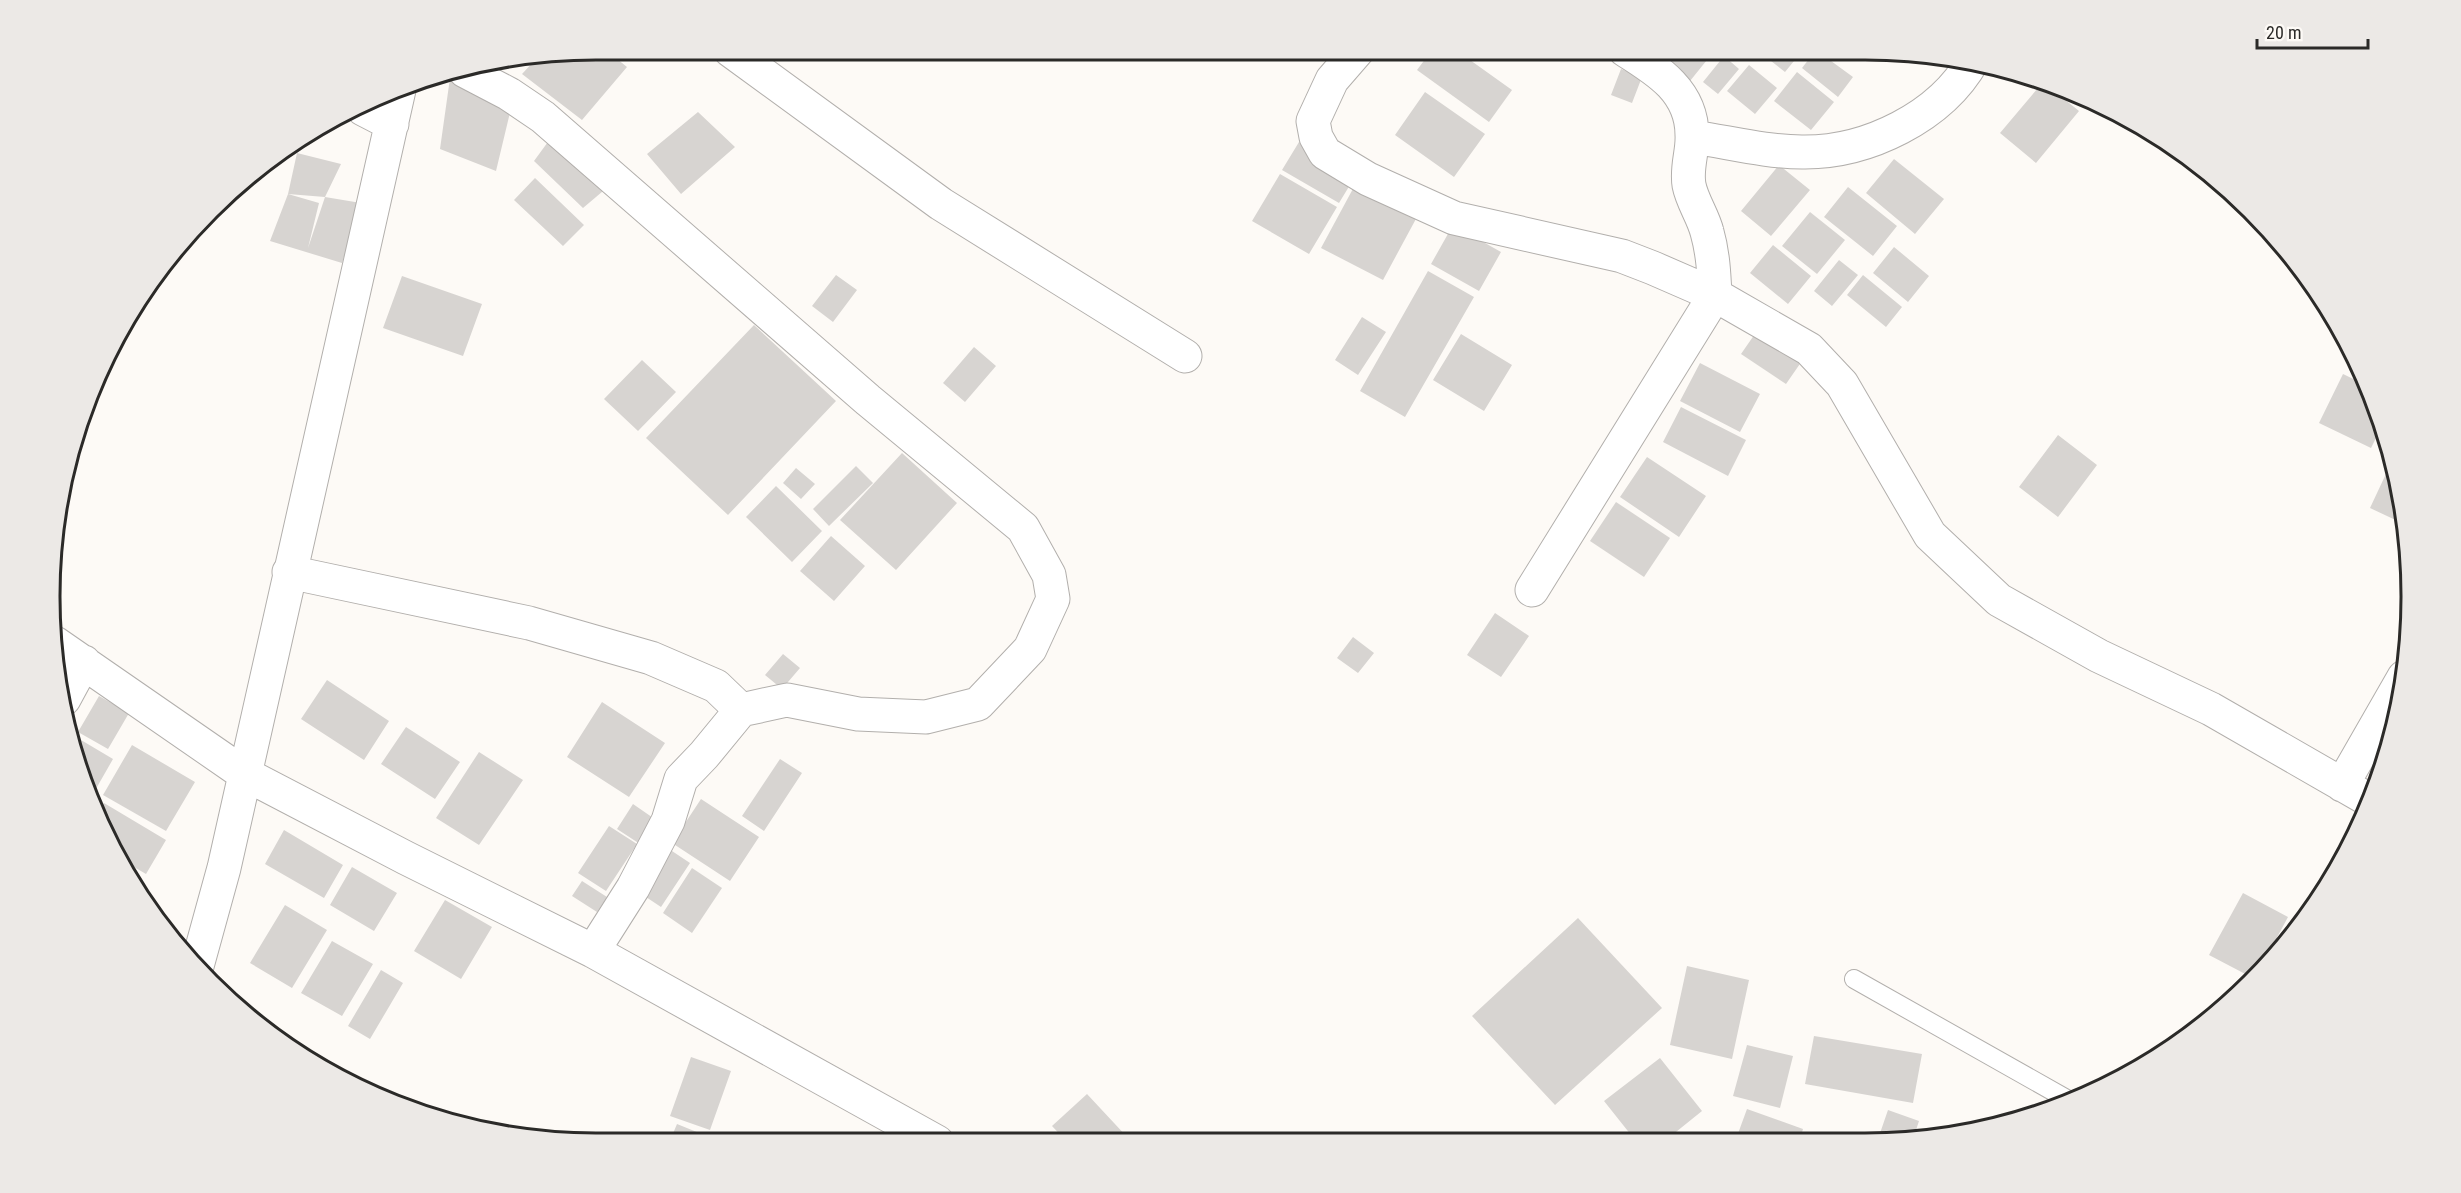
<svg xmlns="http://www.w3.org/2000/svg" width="2461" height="1193" font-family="'Roboto Condensed',sans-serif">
	<rect width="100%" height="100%" fill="#fdfaf6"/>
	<!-- building -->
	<path fill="#d7d4d1" d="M596,50H606L627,67L582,120L522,74L535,60Z
		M1432,50H1456L1512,90L1489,122L1417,70Z
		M1674,50H1704L1711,55L1690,81L1665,61Z
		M1726,50H1747L1739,60Z
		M1757,50H1803L1785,72Z
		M1816,50L1853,77L1838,97L1802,68Z
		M1724,56L1739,69L1718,94L1703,82Z
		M1749,65L1777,88L1755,114L1727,91Z
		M1621,69L1642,77L1632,103L1611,95Z
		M1797,72L1834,102L1811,130L1774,101Z
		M450,78L512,104L496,171L440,149Z
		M2043,82L2079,111L2036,163L2000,133Z
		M1425,92L1485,134L1454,177L1395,135Z
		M698,112L735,147L681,194L647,154Z
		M553,135L609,186L583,208L534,161Z
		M1299,142L1356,175L1339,203L1282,170Z
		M297,153L341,164L325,197L288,194L319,203L308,248L325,197L361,203L342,263L270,241L288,194Z
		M1894,159L1944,199L1915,234L1866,193Z
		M1779,165L1810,190L1771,236L1741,211Z
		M1280,174L1337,207L1309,254L1252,221Z
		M535,178L584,225L563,246L514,200Z
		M1355,185L1417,217L1383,280L1321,248Z
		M1848,187L1897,226L1873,256L1824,217Z
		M1810,212L1845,240L1817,274L1782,246Z
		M1453,225L1501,252L1479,291L1431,264Z
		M1773,245L1811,276L1788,304L1750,273Z
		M1894,247L1929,276L1908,302L1873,273Z
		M1839,260L1858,275L1832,306L1814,291Z
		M1428,271L1474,297L1405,417L1360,391Z
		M836,275L857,290L833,322L812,306Z
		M1863,275L1902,307L1886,327L1847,295Z
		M402,276L482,304L463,356L383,328Z
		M1362,317L1386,332L1358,375L1335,360Z
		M754,325L836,401L728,515L646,438Z
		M1759,328L1804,358L1786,384L1741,354Z
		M1461,334L1512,365L1484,411L1433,380Z
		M974,347L996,366L965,402L943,383Z
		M642,360L676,392L638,431L604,399Z
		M1700,363L1760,394L1740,432L1680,401Z
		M2343,374L2370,387L2382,426L2371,448L2319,423Z
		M1681,407L1746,440L1728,476L1663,442Z
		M2058,435L2097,465L2058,517L2019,487Z
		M902,453L957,503L896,570L840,520Z
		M1647,457L1706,496L1679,537L1620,497Z
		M2392,461L2401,490L2404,524L2370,508Z
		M856,466L873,483L829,526L813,509Z
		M796,468L815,484L801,499L783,483Z
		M776,486L822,531L792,562L746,517Z
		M1616,502L1670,538L1644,577L1590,541Z
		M831,536L865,566L834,601L800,571Z
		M1495,613L1529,636L1501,677L1467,655Z
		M1353,637L1374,653L1358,673L1337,658Z
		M783,654L800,668L782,689L765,675Z
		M327,680L389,721L364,760L301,719Z
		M99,696L129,713L108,749L78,732Z
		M602,702L665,743L629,797L567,757Z
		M406,727L460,762L435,799L381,764Z
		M81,740L113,759L93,794L78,745Z
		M132,745L195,782L166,831L103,795Z
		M479,752L523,780L479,845L436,818Z
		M780,759L802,773L764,831L742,816Z
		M701,799L759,837L730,881L672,843Z
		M104,803L166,840L146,874L117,857L106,839L98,813Z
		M633,804L659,822L643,846L617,829Z
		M609,826L637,844L606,891L578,873Z
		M284,830L343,865L324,898L265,864Z
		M669,849L690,863L661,907L640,893Z
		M352,867L397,893L374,931L330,905Z
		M692,868L722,888L692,933L663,913Z
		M582,881L607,897L597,912L572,896Z
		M2243,893L2288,917L2261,967L2251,977L2209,955Z
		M445,900L492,927L461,979L414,951Z
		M285,905L327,930L292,988L250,963Z
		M1578,918L1662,1008L1555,1105L1472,1016Z
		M332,941L373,964L342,1016L301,993Z
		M1687,966L1749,980L1732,1059L1670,1045Z
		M381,970L403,983L370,1039L348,1026Z
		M1814,1036L1922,1054L1913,1103L1805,1084Z
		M1747,1045L1793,1056L1780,1108L1733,1096Z
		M691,1057L731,1071L710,1130L670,1116Z
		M1660,1058L1702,1111L1666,1140H1635L1604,1101Z
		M1087,1094L1128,1138L1124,1142H1067L1052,1126Z
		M1747,1109L1803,1129L1800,1139H1736Z
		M1888,1110L1919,1121L1913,1139H1878Z
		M677,1124L719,1141L718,1143H669Z
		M1620,1132L1627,1140H1609Z"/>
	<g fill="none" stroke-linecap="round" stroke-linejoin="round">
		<!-- lane casing -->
		<g stroke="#b2afac" stroke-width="20">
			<path id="lane" d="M1854,979L2072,1102"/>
		</g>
		<!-- street casing -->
		<g stroke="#b2afac" stroke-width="35">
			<path id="street" d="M730,50L941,204L1185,356
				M1358,50L1332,80L1313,121L1316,137L1325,153L1368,179L1454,218L1622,256L1653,268L1715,295L1809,349L1842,384L1930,535L1999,600L2099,656L2211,709L2371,801
				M465,71L509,94L543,117L868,400L1023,528L1049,575L1053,599L1030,649L978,704L926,717L858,714L787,700L741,710L704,755L681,779L668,821L633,888L593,951
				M363,109L392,124
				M1693,137C1728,142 1766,152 1802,152C1867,153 1941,117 1973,60
				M289,572L529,623L651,658L716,686L741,710
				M1532,590L1715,295C1714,274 1713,253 1707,232C1703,216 1692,201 1689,185C1686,167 1693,152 1692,135C1692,91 1657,70 1625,50
				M55,643L243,773L406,858L593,951L937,1142
				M64,699L84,662
				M2342,785L2404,677
				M197,966L224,868L399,90"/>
		</g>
		<!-- lane -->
		<use href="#lane" stroke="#fff" stroke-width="18"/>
		<!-- street -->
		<use href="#street" stroke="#fff" stroke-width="33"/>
	</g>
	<!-- crop -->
	<path d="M0 0H2461V1193H0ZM596 60H1865A536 536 0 0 1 2401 596V597A536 536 0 0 1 1865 1133H596A536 536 0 0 1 60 597V596A536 536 0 0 1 596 60Z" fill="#ece9e6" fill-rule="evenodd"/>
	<path fill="none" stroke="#2b2a28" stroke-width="3" d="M596 60H1865A536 536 0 0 1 2401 596V597A536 536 0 0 1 1865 1133H596A536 536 0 0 1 60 597V596A536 536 0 0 1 596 60Z"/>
	<!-- scale -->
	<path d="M2257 39v9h111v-9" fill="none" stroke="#2b2a28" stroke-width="3"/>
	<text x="2266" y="39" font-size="18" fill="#2b2a28" stroke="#fdfaf6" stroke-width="4.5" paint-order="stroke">20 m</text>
</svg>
